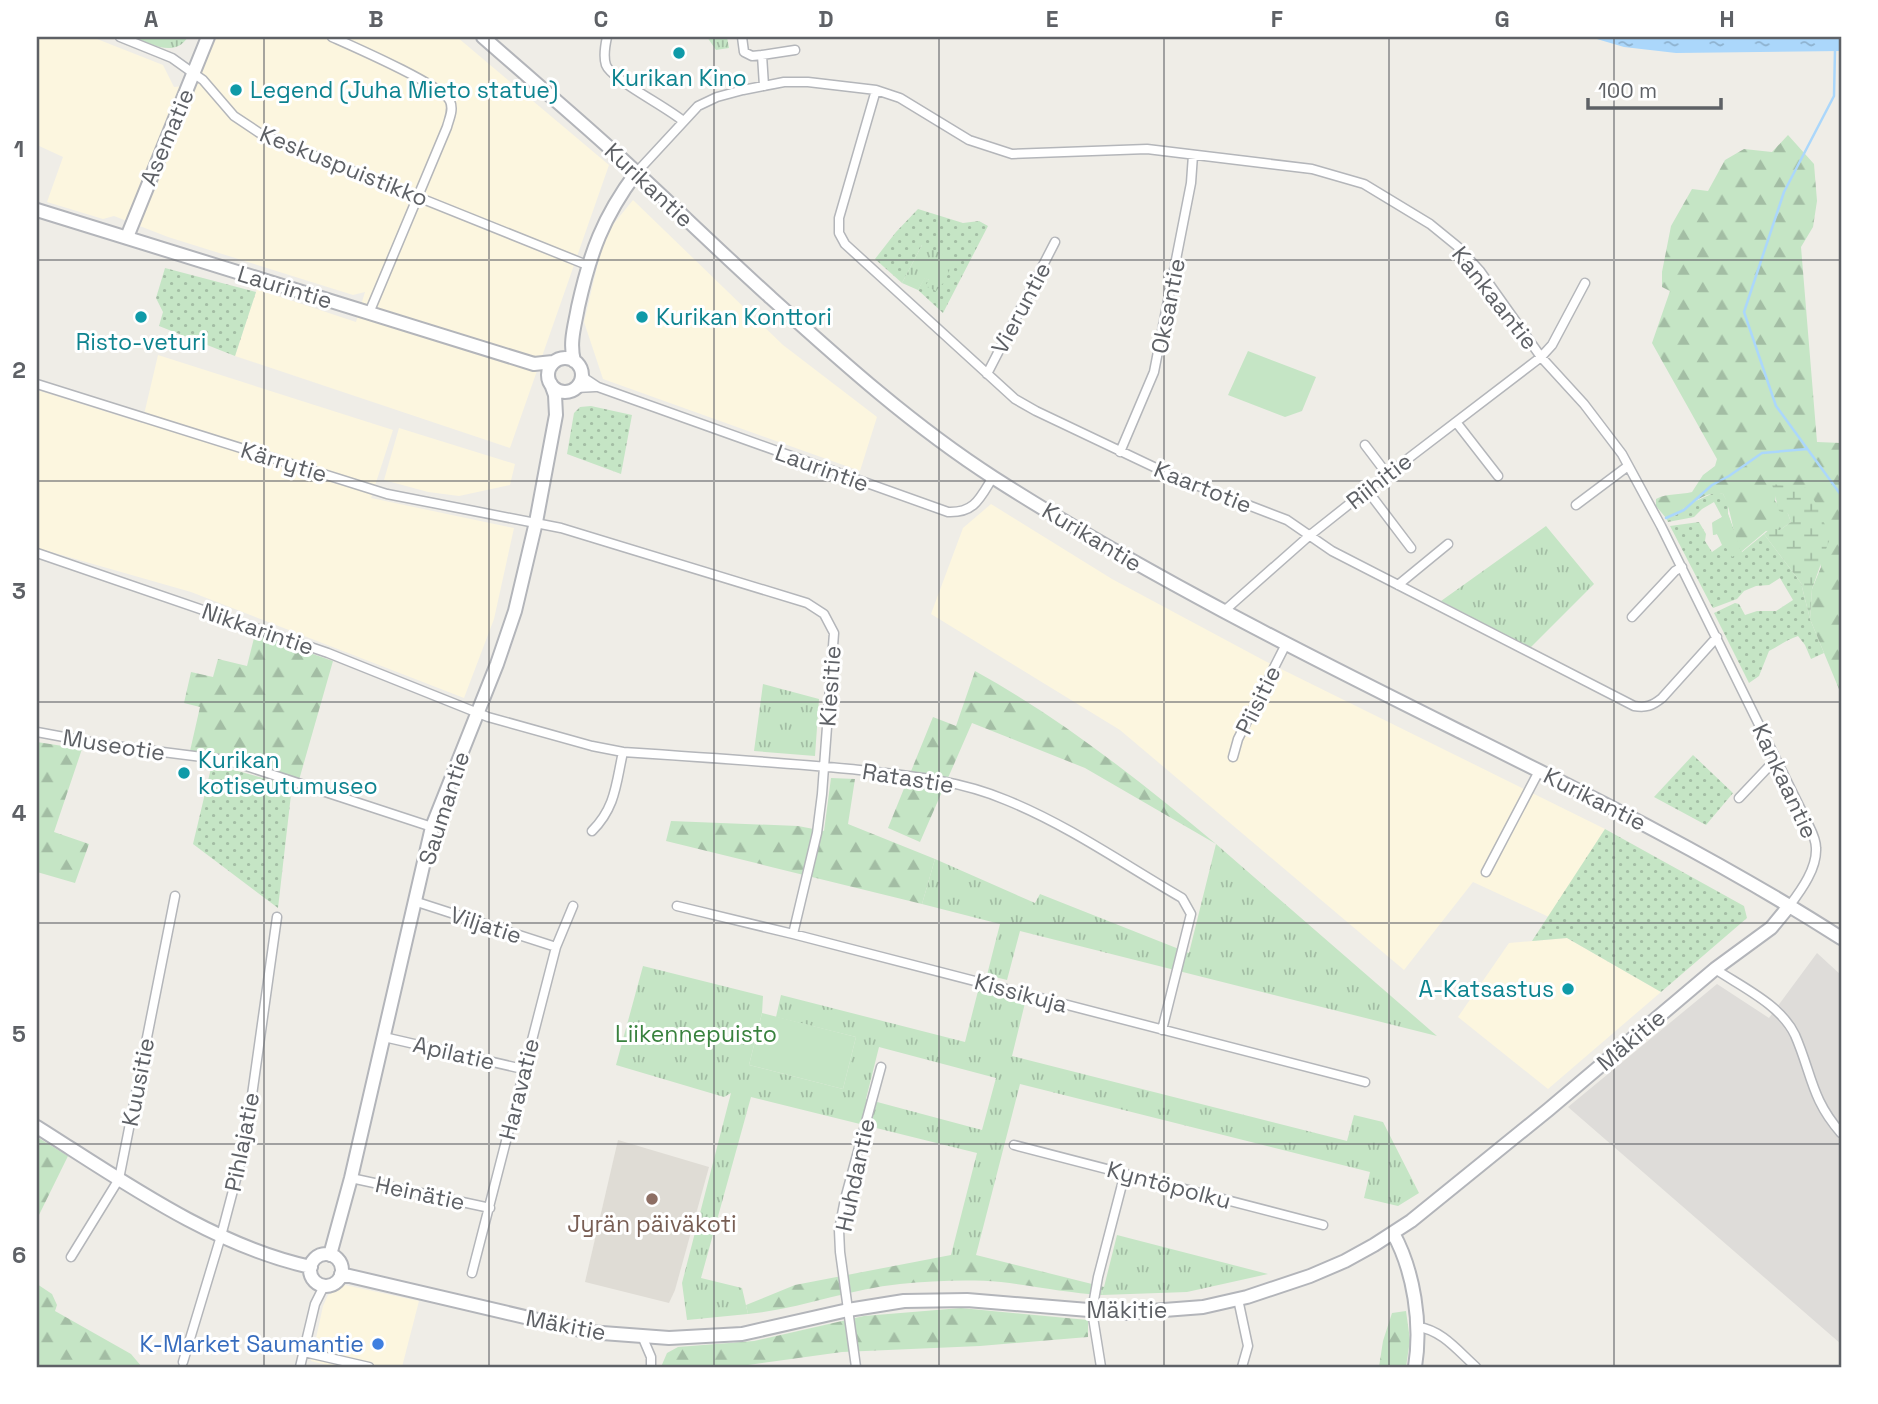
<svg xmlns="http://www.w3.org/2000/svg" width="1878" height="1404" font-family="'Space Grotesk',sans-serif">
	<defs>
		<pattern id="grass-dots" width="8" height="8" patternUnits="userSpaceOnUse" patternTransform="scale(1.75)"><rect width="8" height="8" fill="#c5e5c5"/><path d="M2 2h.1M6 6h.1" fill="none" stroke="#a3bda4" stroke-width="1.8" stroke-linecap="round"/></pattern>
		<pattern id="forest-firs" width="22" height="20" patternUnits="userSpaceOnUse" patternTransform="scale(1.75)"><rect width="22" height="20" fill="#c5e5c5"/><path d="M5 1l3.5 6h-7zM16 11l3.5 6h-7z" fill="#a3bda4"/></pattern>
		<pattern id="wetland-marsh" width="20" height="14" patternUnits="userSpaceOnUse" patternTransform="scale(1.75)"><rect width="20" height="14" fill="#c5e5c5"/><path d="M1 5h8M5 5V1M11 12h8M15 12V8" fill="none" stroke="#a3bda4"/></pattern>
		<pattern id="park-tufts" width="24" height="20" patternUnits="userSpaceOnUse" patternTransform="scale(1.75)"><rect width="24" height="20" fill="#c5e5c5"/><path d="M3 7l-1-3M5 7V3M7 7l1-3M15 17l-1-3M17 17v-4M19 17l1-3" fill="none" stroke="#a3bda4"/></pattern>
		<pattern id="water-ripples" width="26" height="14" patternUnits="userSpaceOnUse" patternTransform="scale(1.75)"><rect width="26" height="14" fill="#abd7fb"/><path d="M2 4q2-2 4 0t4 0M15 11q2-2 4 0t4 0" fill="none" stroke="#8eb2cf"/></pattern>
	</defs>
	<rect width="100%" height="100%" fill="#efede7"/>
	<!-- commercial -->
	<path fill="#fcf6df" d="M37,37H92L163,65L174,87L194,85L214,37H457L609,165L510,448L235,356L257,289L356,322L365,292L353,295L168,237L114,216L103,219L47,202L63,157L37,145Z
		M633,200L783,345L877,417L860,471L603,379L584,322L600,254L611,227Z
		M158,355L393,430L371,498L514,528L494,619L464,698L191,592L37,548V390L142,423Z
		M399,428L515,464L510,485L459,496L428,492L384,480Z
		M991,504L1112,579L1265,661L1605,829L1549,917L1473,882L1404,970L1120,730L931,614L963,528Z
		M1567,938L1661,992L1548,1089L1458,1017L1509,943Z
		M345,1285L419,1301L402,1367H335L311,1361L323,1306L328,1295Z"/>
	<!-- industrial -->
	<path fill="#dedcd9" d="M1817,953L1841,975V1344L1568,1107L1717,984L1769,1018Z"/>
	<!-- education -->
	<path fill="#dfdcd5" d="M618,1140L709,1167L675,1290L669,1303L585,1282Z"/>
	<!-- grass -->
	<path fill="url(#grass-dots)" d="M918,209L963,223L979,221L988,226L943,313L918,290L925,277L929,280L936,291L922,245L902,283L875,259L896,232Z
		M165,268L256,292L235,356L159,326L163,312L156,298Z
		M591,406L632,415L621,474L567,454L574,413L580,407Z
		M1716,492L1723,494L1728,503V514L1742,552L1764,534L1801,583L1810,619L1824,653L1811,659L1805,645L1798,636C1788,639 1779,646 1769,651L1759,676L1749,683L1714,613L1735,603L1739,604L1745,615L1757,611H1776L1793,600L1780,578L1769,585L1756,586L1744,591L1737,599L1713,608L1711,605L1670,526L1699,522L1706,534L1705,541L1712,552L1722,545L1717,534L1713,535L1712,523L1722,517L1714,502L1702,509L1694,517L1668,522L1666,518L1676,515L1691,503Z
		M1693,755L1733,793L1706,825L1654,797Z
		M212,764L292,786L278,908L193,844Z
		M1605,829L1744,906L1747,918L1661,992L1567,938L1532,941Z"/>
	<!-- forest -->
	<path fill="url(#forest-firs)" d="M1788,135L1814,164L1817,201L1813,227L1801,247L1817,442L1841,443V694L1810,619L1812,589L1821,567L1807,489L1785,487L1776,493L1775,501L1788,514L1791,522L1780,530L1766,531L1741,552C1732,533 1732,511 1723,494C1702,489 1684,513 1666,518L1656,506V499C1667,493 1680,495 1692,492L1703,475L1715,466L1717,459L1652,343L1670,291L1662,287V272L1671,226L1692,189L1708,191L1725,160L1744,149L1772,152Z
		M255,634L333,661L299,780L242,759L190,751L200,707L184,703L191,672L213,677L218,659L247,666Z
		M975,671C1062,719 1140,781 1216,844L1085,768L972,723L920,842L888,828L933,717L956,726Z
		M37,742L82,749L54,832L89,844L75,883L37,872Z
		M831,778L855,779L848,824L935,859L922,904L666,841L671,821L798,826L824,831Z
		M37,1137L68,1156L37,1219Z
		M951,1255H976L1104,1287L1102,1295C1068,1293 1035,1286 1001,1282C968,1279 933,1281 900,1284C848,1289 800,1309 748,1314L746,1305L795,1285Z
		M37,1284L52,1294L57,1305L55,1311L131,1354L142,1367H37Z
		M961,1308L1088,1320V1337L980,1346L842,1352L734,1367H661L667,1353L678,1347L754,1341L864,1316Z
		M1406,1311L1410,1340L1406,1367H1379L1383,1341L1392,1313Z"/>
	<!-- wetland -->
	<path fill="url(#wetland-marsh)" d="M1772,484L1807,488L1818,507L1830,538L1812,589L1810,619L1801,583L1764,534L1771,528L1780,530L1791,522L1788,514L1779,511Z"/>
	<!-- park -->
	<path fill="url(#park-tufts)" fill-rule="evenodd" d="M133,37H188C174,58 152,44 133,37Z
		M707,37H727L729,48L716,50Z
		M922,245L954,259L945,281L936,291L925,286L929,280L925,278L918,290L902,283Z
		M1546,526L1594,584L1530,648L1441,601Z
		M763,684L819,699L815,756L754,751Z
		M1216,844L1437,1036L1020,931L1007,980L987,975L1000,924L922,904L935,859L1035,903L1040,894L1189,953Z
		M643,966L763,996L762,1013L749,1065L843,1089L856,1037L776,1017L781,995L965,1042L978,991L1025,1003L1012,1056L1347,1141L1354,1115L1383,1122L1419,1193L1398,1206L1364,1198L1370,1172L1020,1084L976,1255H951L977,1153L751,1097L701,1278L742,1288L748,1314L687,1320L682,1283L731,1093L724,1097L616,1065ZM879,1047L996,1078L982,1130L866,1099Z
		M1117,1235L1268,1274L1187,1292L1102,1295Z"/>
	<!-- garden -->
	<path fill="#c5e5c5" d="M1248,351L1316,377L1302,411L1285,417L1228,395Z
		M1728,514L1741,552L1732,557L1717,534L1713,535V522Z
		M762,1013L856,1037L843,1089L749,1065Z"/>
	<!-- water -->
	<path fill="url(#water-ripples)" d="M1590,37H1841V51L1676,53L1624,47Z"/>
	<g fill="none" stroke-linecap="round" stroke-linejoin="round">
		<!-- stream -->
		<path stroke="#abd7fb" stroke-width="2.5" d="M1835,50L1834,96L1784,192L1744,312L1776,406L1841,495
			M1666,518L1684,510L1712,485L1729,476L1762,453L1807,449"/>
		<!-- street casing -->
		<g stroke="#b4b6ba" stroke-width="11">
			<path id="street" d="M120,37L172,58L193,73L203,80L234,116L261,134L587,265
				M332,37C352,46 442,85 450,101C454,110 449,119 447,127L369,313
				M607,37C605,46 603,56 606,65C611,79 667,107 683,121
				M742,37L744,52L752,56L762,55L764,86
				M762,55L795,50
				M876,90L839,218V233L845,244L1015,399L1036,411L1175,477L1287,520L1332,551L1634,706C1646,708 1652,706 1662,698L1717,637
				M636,173L698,106L717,97L743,90L784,82H808L876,90L900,98L969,140L1012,154L1147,149L1312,169L1364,184L1430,224L1457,246L1480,271L1541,357L1584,404L1622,454L1661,526L1809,826C1812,832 1816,841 1816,848C1817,868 1802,889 1790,905
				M581,373L586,379L598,387L948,512C975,513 980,498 993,477
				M987,374L1055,242
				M37,384L387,494L561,528L807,603L824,614L834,633L822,794L817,833L793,934
				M576,388L595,387
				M1456,422L1498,476
				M1365,445L1387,474
				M1120,452L1154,372L1191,183L1193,155
				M1367,490L1411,548
				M1576,505L1628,466
				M37,553L328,653L488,717L592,746L623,752C699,757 775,762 850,769C903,775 957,779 1006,800C1068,825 1125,865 1182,898L1191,914L1162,1030
				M1398,585L1448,544
				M1223,612L1309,536L1367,490L1541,357L1552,345L1585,283
				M1632,617L1675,571L1682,567
				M37,732L107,745L218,759L240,764L432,827
				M1233,757L1238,739L1286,644
				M1739,798L1776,759
				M592,831C616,807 616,783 623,752
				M1486,872L1539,771
				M417,902L556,947
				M677,906L793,934L1365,1082
				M1715,969C1742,987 1781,1005 1795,1035C1812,1074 1811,1099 1841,1133
				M384,1037L523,1069
				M1014,1145L1323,1225
				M351,1178L490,1208
				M71,1257L119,1179L175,896
				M472,1273L556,947L573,906
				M1238,1299L1248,1346L1242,1367
				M1418,1327C1442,1330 1458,1351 1476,1367
				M642,1336L651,1357V1367
				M304,1352L369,1367
				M183,1362L221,1236L245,1145L277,917
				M300,1367L315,1304L324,1286
				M856,1367L840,1252L839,1230L845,1199L881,1067
				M1101,1367L1092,1311L1098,1277L1125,1173"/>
		</g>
		<!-- secondary casing -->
		<g stroke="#b3b5ba" stroke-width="16">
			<path id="secondary" d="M483,37C526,75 570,112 613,151C666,199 717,249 770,297C841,361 913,426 994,478C1143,573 1300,652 1457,730C1588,795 1718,859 1841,938
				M37,210L534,364L553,362
				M127,237L208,37
				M548 375a17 17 0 1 1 34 0a17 17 0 1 1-34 0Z
				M574,361C569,342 575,325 578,307C590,253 603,217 636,173
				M37,1127C121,1180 213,1246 311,1267
				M1393,1233C1414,1271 1422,1324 1415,1367
				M310 1270a16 16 0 1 1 32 0a16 16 0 1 1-32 0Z
				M330,1255L351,1178L432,827L497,664L515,611L536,522L556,415L555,395L551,384
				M341,1274L589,1332L669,1338L742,1334L848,1310L904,1301L967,1300L1125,1313L1203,1307L1247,1297L1310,1276L1345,1261L1374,1245L1411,1221L1548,1110L1715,969L1771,928L1790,905"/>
		</g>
		<!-- street -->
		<use href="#street" stroke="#fff" stroke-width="8"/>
		<!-- secondary -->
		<use href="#secondary" stroke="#fff" stroke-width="12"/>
	</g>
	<!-- grid -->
	<path fill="none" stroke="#5e6166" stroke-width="2" stroke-opacity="0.55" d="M264,37V1367M489,37V1367M714,37V1367M939,37V1367M1164,37V1367M1389,37V1367M1614,37V1367M37,260H1841M37,481H1841M37,702H1841M37,923H1841M37,1144H1841"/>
	<!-- markers -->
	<g fill="#0f9aa8" stroke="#fff" stroke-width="2.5">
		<circle cx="679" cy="53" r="7"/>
		<circle cx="236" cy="90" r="7"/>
		<circle cx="141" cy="317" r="7"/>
		<circle cx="642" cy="317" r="7"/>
		<circle cx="184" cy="773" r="7"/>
		<circle cx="1568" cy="989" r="7"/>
	</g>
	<circle fill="#8d6e63" stroke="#fff" stroke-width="2.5" cx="652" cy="1199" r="7"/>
	<circle fill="#3f7fe0" stroke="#fff" stroke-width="2.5" cx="378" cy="1344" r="7"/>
	<g text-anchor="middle" stroke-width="6" stroke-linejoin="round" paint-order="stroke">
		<!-- culture labels -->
		<g font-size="23" fill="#0d838f" stroke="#fff" text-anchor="start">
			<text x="679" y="86" text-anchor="middle">Kurikan Kino</text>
			<text x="250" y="98">Legend (Juha Mieto statue)</text>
			<text x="656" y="325">Kurikan Konttori</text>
			<text x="141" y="350" text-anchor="middle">Risto-veturi</text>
			<text x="198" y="768">Kurikan<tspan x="198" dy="26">kotiseutumuseo</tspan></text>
			<text x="1554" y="997" text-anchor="end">A-Katsastus</text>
		</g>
		<!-- street labels -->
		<g font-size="23" fill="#5e6166" stroke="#fff">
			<text transform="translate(167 137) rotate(-67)" y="8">Asematie</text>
			<text transform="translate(344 166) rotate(22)" y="8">Keskuspuistikko</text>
			<text transform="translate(649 185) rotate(43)" y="8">Kurikantie</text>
			<text transform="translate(285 287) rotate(17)" y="8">Laurintie</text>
			<text transform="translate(1495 298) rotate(52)" y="8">Kankaantie</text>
			<text transform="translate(1168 306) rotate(-79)" y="8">Oksantie</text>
			<text transform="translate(1021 308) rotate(-62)" y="8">Vieruntie</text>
			<text transform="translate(284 462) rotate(17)" y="8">Kärrytie</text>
			<text transform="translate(822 468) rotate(20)" y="8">Laurintie</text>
			<text transform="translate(1379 481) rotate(-38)" y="8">Riihitie</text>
			<text transform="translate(1203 487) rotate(22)" y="8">Kaartotie</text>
			<text transform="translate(1092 537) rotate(31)" y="8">Kurikantie</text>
			<text transform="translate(258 629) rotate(19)" y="8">Nikkarintie</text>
			<text transform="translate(830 686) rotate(-86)" y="8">Kiesitie</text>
			<text transform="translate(1258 700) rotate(-64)" y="8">Piisitie</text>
			<text transform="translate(114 745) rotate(9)" y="8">Museotie</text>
			<text transform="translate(908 778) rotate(9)" y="8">Ratastie</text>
			<text transform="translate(1785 781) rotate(65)" y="8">Kankaantie</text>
			<text transform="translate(1595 799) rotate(27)" y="8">Kurikantie</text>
			<text transform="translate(444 808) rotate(-72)" y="8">Saumantie</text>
			<text transform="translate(486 925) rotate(18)" y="8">Viljatie</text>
			<text transform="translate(1021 993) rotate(15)" y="8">Kissikuja</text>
			<text transform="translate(1631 1040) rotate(-40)" y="8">Mäkitie</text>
			<text transform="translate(454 1053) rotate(13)" y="8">Apilatie</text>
			<text transform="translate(138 1082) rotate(-79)" y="8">Kuusitie</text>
			<text transform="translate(519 1089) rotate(-76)" y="8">Haravatie</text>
			<text transform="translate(242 1142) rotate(-79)" y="8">Pihlajatie</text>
			<text transform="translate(855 1175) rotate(-78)" y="8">Huhdantie</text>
			<text transform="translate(1169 1185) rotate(15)" y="8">Kyntöpolku</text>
			<text transform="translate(420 1193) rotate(12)" y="8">Heinätie</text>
			<text x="1127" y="1318">Mäkitie</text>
			<text transform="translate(566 1325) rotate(11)" y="8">Mäkitie</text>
		</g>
		<!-- park labels -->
		<g font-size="23" fill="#39823e" stroke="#fff">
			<text x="696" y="1042">Liikennepuisto</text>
		</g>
		<!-- education labels -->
		<g font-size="23" fill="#785e54" stroke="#fff">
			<text x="652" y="1232">Jyrän päiväkoti</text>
		</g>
		<!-- shop labels -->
		<g font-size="23" fill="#366cbe" stroke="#fff" text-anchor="end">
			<text x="364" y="1352">K-Market Saumantie</text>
		</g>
	</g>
	<!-- border -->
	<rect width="1878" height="1404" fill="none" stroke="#ffffff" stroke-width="77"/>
	<!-- scale -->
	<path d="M1588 98v10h133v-10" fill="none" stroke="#5e6166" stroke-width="3.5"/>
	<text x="1598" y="98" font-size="21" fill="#5e6166" stroke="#ffffff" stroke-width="5" paint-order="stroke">100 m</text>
	<rect x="38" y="38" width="1802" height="1328" fill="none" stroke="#5e6166" stroke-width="2.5"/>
	<g font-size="23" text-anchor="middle" font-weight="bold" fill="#5e6166">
		<text x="151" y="27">A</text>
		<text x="376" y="27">B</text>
		<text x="601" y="27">C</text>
		<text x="826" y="27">D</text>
		<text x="1052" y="27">E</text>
		<text x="1277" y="27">F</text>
		<text x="1502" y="27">G</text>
		<text x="1727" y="27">H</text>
		<text x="19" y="157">1</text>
		<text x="19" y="378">2</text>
		<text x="19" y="599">3</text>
		<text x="19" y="821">4</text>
		<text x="19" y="1042">5</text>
		<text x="19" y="1263">6</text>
	</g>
</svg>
